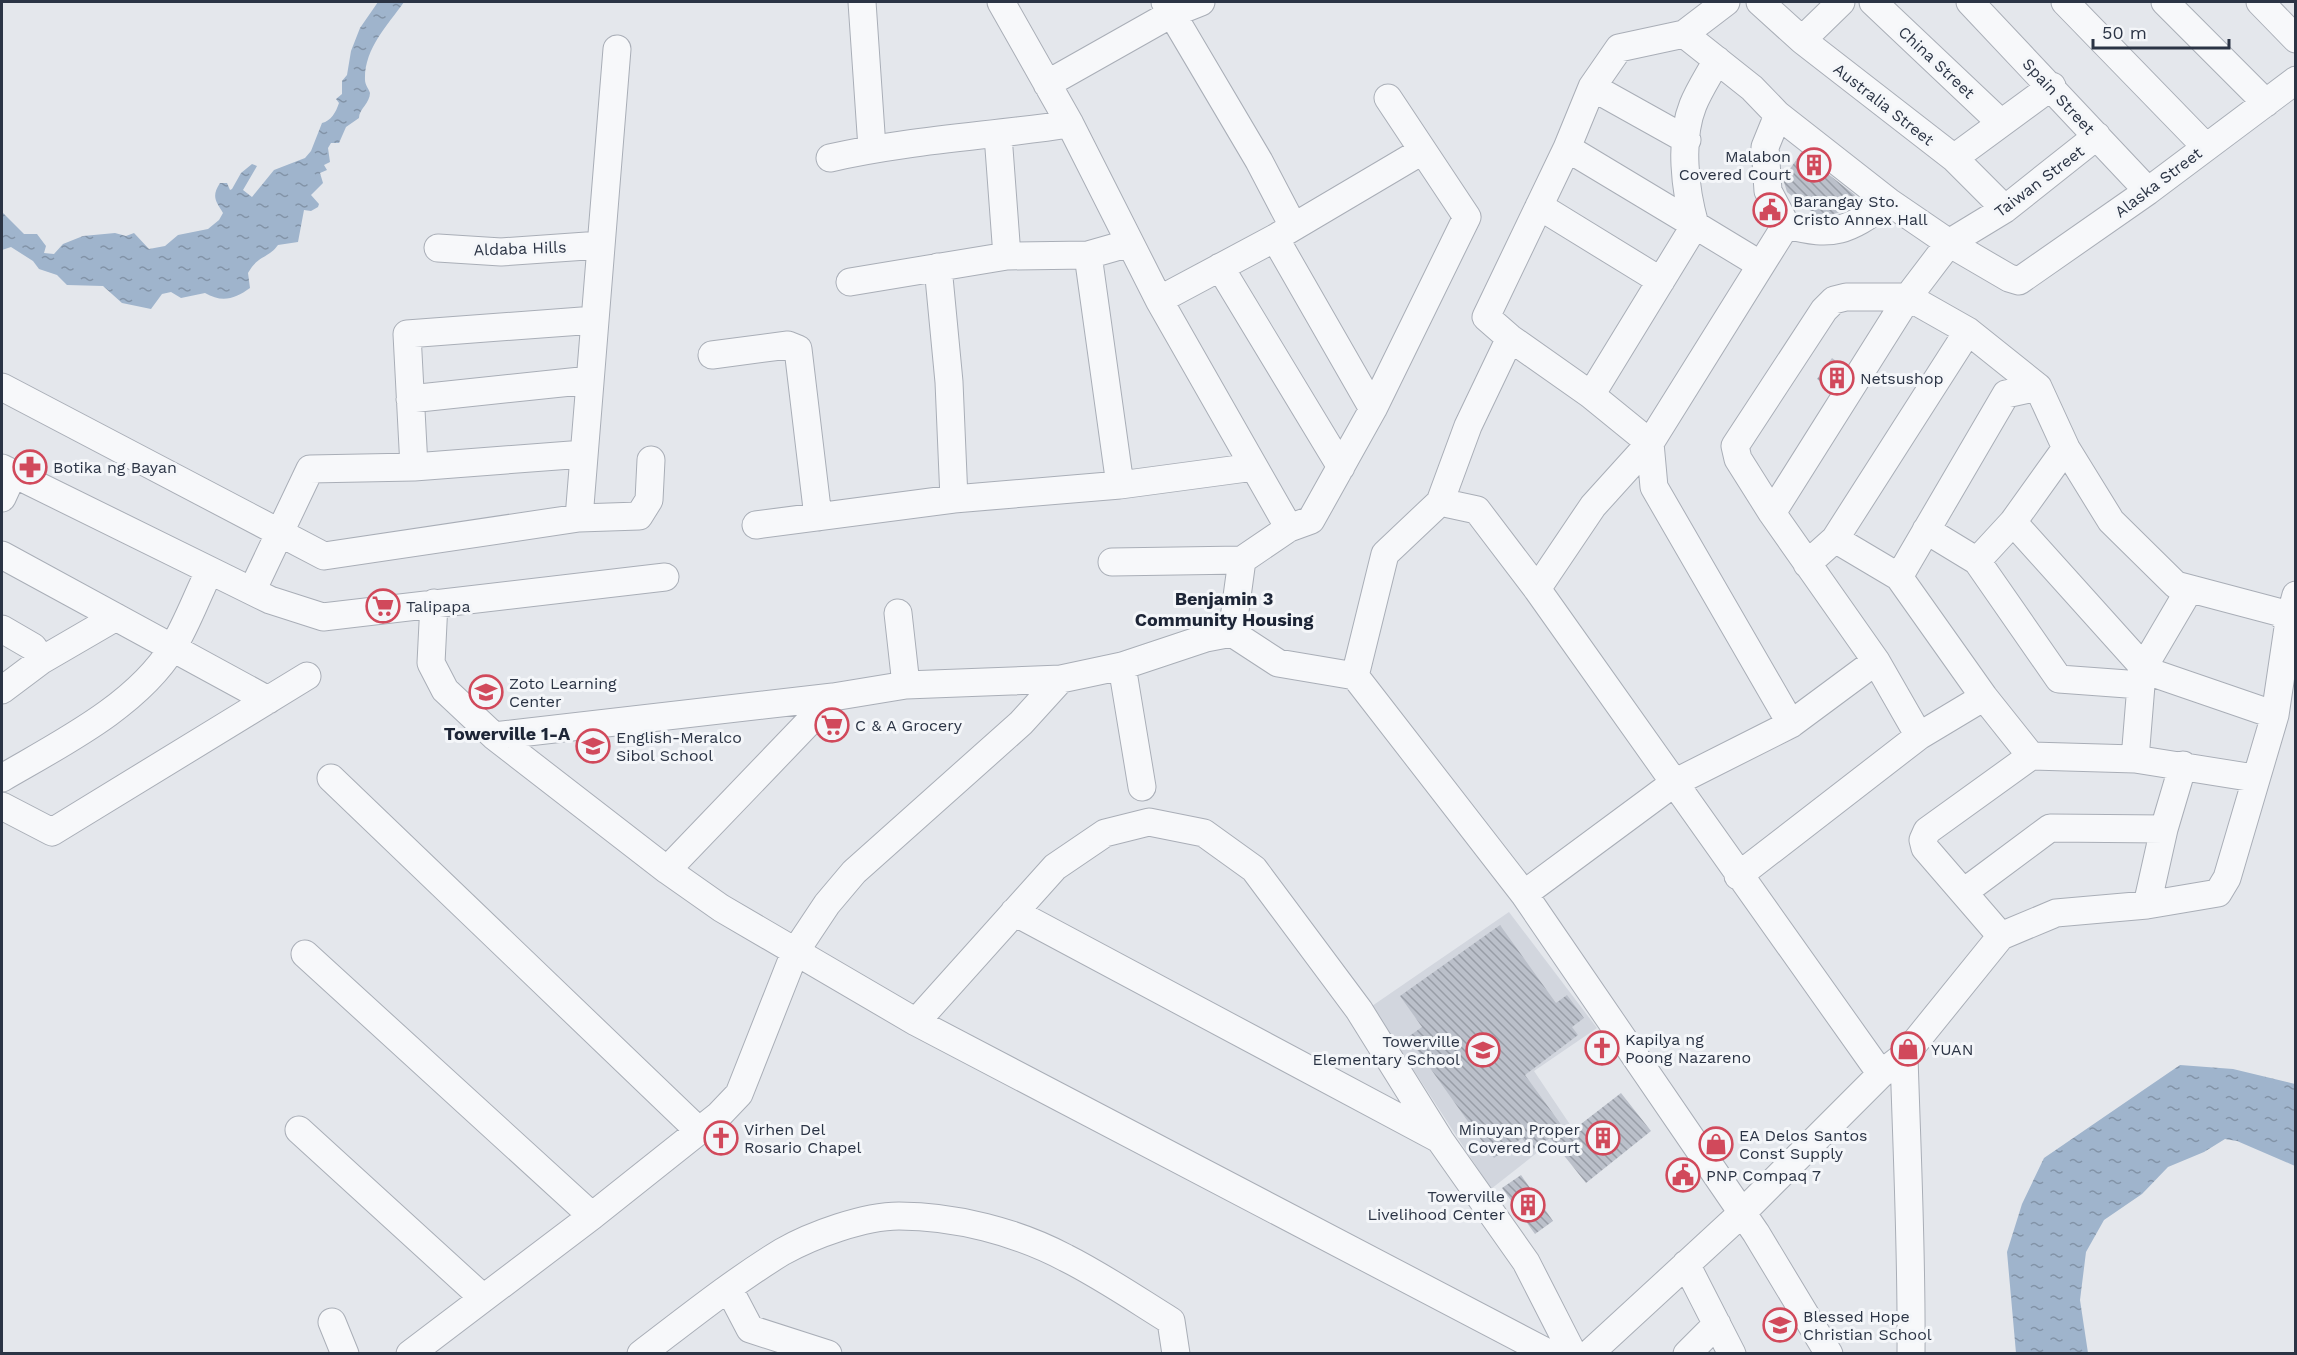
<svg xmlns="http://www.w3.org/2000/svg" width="2297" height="1355" font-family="'Work Sans',sans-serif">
	<defs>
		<pattern id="water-ripples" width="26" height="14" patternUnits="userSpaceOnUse" patternTransform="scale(1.5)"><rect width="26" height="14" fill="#9fb4cc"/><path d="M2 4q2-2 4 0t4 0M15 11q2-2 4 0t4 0" fill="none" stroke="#8293a7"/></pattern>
		<pattern id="building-back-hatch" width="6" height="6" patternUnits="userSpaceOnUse" patternTransform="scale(1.5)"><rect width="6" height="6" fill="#bbc0ca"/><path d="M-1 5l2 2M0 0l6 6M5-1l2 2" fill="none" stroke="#989da6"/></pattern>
	</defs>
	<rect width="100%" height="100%" fill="#e4e7ec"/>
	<!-- built -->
	<path fill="#d2d6de" d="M1509,912L1597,1028L1534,1071L1571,1126L1491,1189L1372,1006Z"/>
	<!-- water -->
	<path fill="url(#water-ripples)" d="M378,2H404C387,26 364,49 365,80C365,85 369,89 370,93C370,103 359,109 359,118L346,127L339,143H331L328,148L330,162L324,165L327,170L320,173L323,183L311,195L319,204L318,207L311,211L304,210L298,242L278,245C268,259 259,254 248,273L250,288C235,299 222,303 205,293L181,298L171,292L162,294L151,309L122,303L103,286L67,285L57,275L39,269L33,261L11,247L2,250V212L24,234H37L46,246L44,253L54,254L63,244L83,236L115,233L126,236L134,233L149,249L165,246L178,235L208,229L219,220L223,213C216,201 211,197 220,183H227L230,190L232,189L241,173L252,164L257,166L243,190L252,197L274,170L305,158L311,151L322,123C331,121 336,112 339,103L336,99L342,94V81L347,75L351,51L360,28Z
		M2180,1065L2233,1069L2295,1084V1166L2237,1141L2225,1139L2204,1152L2168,1167L2142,1194L2104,1220L2086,1252L2080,1300L2088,1353H2016L2007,1252L2022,1204L2044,1158Z"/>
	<!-- building -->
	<path fill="url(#building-back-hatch)" d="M1801,153L1855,195L1845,211L1829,215H1816L1787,192L1783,179Z
		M1832,358L1845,368L1831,390L1817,379Z
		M1500,925L1556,1003L1567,995L1584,1018L1572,1027L1578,1035L1525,1075L1568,1134L1621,1093L1651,1131L1586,1183L1550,1138L1531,1151L1522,1138L1494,1158L1408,1037L1422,1027L1400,996Z
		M1521,1175L1553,1221L1535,1234L1502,1188Z"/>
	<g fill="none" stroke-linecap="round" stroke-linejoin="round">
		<!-- minor casing -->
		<g stroke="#a9aeb7" stroke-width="29">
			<path id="minor" d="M862,2L872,148
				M1001,2L1070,124L1159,300L1289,528L1242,560
				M1165,2L1259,161L1293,226
				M1726,2L1684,34L1619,48L1592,87L1567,148L1486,317L1510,338L1591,395L1650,443L1654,487L1791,724
				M1760,2L1802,40L1954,158L2005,209
				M1873,2L2001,123
				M1970,2L2148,191
				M2065,2L2205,146
				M2165,2L2266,103
				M2260,2L2296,39
				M1684,34L1752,88L1778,115L1889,202L1949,243L2009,278L2019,281L2148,191L2296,80
				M1802,40L1841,2
				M1717,60C1709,75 1699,90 1693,105C1679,140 1685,190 1695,225L1761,265
				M1047,84L1171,14L1201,2
				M1592,87L1687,140
				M1778,115L1765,147L1768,191L1786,225C1837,238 1847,230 1889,202
				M998,135L1007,256
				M1567,148L1695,225L1591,395
				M830,158C908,140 990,136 1070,124
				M1954,158L2052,86
				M1539,206L1661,281
				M1275,238L1373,409
				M438,248L501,252L601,245
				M1088,255L1120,485
				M938,267L949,382L954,499
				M1220,267L1341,467
				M850,282L1007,256L1088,255L1130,243
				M1159,300L1275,238L1422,151
				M712,355L788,345L798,349L818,517
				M2,387L324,556L579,518L639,516L649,500L651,460
				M2038,387L2006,394L1899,577L1984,697L2031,756L2135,759L2254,778
				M410,399L590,380
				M414,467L407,334L595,320
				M2,468L270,600L323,617L665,577
				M2,498L13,474
				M1440,502L1468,426L1510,338
				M1772,513L1908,297L1949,243L2005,209L2097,136
				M579,518L617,49
				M2013,522L2147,671L2275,715
				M756,525L954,499L1120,485L1254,467
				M1289,528L1311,520L1373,409L1467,217L1388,98
				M1926,530L1977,561L2059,679L2141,685
				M1835,539L1899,577
				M2,555L268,700
				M1977,561L2013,522L2066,448
				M1112,562L1242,560L1232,633
				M1807,564L1835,539L1968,331
				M1537,589L1593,506L1650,443L1786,225
				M252,591L310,469L414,467L584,454
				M434,603L431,663L445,690L494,736L667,870L721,908L916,1022L1550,1354
				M898,613L906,685
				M2289,621L2296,595
				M2,629L33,647L42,660
				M1122,666L1142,787
				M1355,676L1385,554L1440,502L1477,510L1537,589L1881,1074
				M2,690L42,660L116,617
				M494,736L833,697L906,685L1061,679L1122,666L1206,638L1232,633L1278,663L1355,676L1524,894L1756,1233L1829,1354
				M2135,759L2141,685L2149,658L2189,590
				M2,778C60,744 137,706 173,647C187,624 197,596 209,572
				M331,778L698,1130
				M2,806L52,832L307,676
				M667,870L833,697
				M1738,876L1919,736L1984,697
				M1964,892L2050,828L2164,829
				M1524,894L1674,783L1791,724L1876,661
				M2147,905L2164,829L2183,765
				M1014,912L1439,1139
				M2001,936L1925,848L1923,840L1927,831L2031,756
				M305,954L592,1216
				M916,1022L1055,867L1105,833L1149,822L1204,833L1254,869L1359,1010L1440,1140L1526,1262L1573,1354
				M1904,1056C1907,1155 1912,1254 1911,1354
				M299,1130L482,1297
				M1686,1264L1732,1354
				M729,1289L750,1329L828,1354
				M332,1322L345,1354
				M410,1354L592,1216L719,1115L739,1094L795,952L827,904L854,872L1021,723L1061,679
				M641,1354C687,1319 733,1282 782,1252C812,1235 864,1216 899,1216C955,1216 1017,1232 1066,1258C1102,1276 1137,1300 1171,1321L1176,1354
				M1589,1354L1741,1214L1881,1074L1904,1056L2001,936L2056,913L2147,905L2218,893L2227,878L2275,715L2289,621L2278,612L2176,585L2111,521L2066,448L2038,387L1968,331L1908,297H1846L1834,300L1824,310L1735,446L1738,459L1772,513L1876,661L1919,736
				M1687,1354L1717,1324"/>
		</g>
		<!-- minor -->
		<use href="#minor" stroke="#f7f8fa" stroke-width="27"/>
	</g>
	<!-- icons -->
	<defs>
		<g id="building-ring" transform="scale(1.725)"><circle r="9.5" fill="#f4f6f9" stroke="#d1495b" stroke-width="1.5"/><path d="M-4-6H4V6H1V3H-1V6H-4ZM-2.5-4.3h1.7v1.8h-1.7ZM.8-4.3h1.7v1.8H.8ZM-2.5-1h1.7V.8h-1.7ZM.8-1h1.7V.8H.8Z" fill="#d1495b"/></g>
		<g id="civic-ring" transform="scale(1.725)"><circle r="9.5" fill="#f4f6f9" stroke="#d1495b" stroke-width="1.5"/><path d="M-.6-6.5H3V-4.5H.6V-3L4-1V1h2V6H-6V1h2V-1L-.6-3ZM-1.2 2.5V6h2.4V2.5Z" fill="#d1495b"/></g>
		<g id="pharmacy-ring" transform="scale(1.725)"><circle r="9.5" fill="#f4f6f9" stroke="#d1495b" stroke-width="1.5"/><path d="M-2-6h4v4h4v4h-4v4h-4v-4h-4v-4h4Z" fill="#d1495b"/></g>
		<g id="supermarket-ring" transform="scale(1.725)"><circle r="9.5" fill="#f4f6f9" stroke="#d1495b" stroke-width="1.5"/><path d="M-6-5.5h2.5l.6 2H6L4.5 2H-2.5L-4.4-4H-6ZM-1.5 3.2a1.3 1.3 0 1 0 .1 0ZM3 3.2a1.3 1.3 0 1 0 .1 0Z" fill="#d1495b"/></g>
		<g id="school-ring" transform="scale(1.725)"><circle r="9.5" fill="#f4f6f9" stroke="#d1495b" stroke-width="1.5"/><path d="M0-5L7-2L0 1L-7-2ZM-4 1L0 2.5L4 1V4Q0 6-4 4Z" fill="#d1495b"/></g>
		<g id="church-ring" transform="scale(1.725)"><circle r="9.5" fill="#f4f6f9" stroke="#d1495b" stroke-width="1.5"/><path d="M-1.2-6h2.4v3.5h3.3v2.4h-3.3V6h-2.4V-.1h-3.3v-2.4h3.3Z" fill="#d1495b"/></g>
		<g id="shop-ring" transform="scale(1.725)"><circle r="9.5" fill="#f4f6f9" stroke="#d1495b" stroke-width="1.5"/><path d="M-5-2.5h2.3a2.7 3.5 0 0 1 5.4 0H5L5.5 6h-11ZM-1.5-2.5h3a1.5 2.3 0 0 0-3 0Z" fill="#d1495b"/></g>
	</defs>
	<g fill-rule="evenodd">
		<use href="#building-ring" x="1814" y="165"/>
		<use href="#civic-ring" x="1770" y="210"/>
		<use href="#building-ring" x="1837" y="378"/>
		<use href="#pharmacy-ring" x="30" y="467"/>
		<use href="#supermarket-ring" x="383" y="606"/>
		<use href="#school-ring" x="486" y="692"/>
		<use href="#supermarket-ring" x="832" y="725"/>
		<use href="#school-ring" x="593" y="746"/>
		<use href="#church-ring" x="1602" y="1048"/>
		<use href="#shop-ring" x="1908" y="1049"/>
		<use href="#school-ring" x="1483" y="1050"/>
		<use href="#church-ring" x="721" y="1138"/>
		<use href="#building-ring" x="1603" y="1138"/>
		<use href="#shop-ring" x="1716" y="1144"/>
		<use href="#civic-ring" x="1683" y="1175"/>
		<use href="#building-ring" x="1528" y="1205"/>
		<use href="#school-ring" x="1780" y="1325"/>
	</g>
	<g text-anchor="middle" stroke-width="6" stroke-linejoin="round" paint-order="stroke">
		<!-- street labels -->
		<g font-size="16" fill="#2b3445" stroke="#f4f6f9">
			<text transform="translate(1937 62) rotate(43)" y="6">China Street</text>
			<text transform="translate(2059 96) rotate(47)" y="6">Spain Street</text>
			<text transform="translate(1884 104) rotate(38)" y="6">Australia Street</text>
			<text transform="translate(2039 181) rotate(-37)" y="6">Taiwan Street</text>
			<text transform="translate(2158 182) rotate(-37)" y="6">Alaska Street</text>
			<text transform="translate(520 248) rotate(-2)" y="6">Aldaba Hills</text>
		</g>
		<!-- poi labels -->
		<g font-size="16" fill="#2b3445" stroke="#f4f6f9" text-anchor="start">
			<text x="1791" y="162" text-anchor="end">Malabon<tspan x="1791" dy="18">Covered Court</tspan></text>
			<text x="1793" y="207">Barangay Sto.<tspan x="1793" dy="18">Cristo Annex Hall</tspan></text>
			<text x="1860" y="384">Netsushop</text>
			<text x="53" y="473">Botika ng Bayan</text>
			<text x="406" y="612">Talipapa</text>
			<text x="509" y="689">Zoto Learning<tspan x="509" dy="18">Center</tspan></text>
			<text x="855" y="731">C &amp; A Grocery</text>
			<text x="616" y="743">English-Meralco<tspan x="616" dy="18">Sibol School</tspan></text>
			<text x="1625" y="1045">Kapilya ng<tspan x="1625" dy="18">Poong Nazareno</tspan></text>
			<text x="1460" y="1047" text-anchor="end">Towerville<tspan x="1460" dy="18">Elementary School</tspan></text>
			<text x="1931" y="1055">YUAN</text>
			<text x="744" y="1135">Virhen Del<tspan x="744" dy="18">Rosario Chapel</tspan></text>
			<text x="1580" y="1135" text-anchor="end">Minuyan Proper<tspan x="1580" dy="18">Covered Court</tspan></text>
			<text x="1739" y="1141">EA Delos Santos<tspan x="1739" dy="18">Const Supply</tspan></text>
			<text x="1706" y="1181">PNP Compaq 7</text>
			<text x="1505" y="1202" text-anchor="end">Towerville<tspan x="1505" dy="18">Livelihood Center</tspan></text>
			<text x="1803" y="1322">Blessed Hope<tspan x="1803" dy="18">Christian School</tspan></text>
		</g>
		<!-- neighbourhood labels -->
		<g font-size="18" font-weight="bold" fill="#1d2536" stroke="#f4f6f9">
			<text x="1224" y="605">Benjamin 3<tspan x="1224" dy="21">Community Housing</tspan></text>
			<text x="507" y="740">Towerville 1-A</text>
		</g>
	</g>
	<!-- border -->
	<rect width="2297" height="1355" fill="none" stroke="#2b3445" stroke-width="6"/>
	<!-- scale -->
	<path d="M2093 39v9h136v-9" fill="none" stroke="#2b3445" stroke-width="3"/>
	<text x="2102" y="39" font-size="18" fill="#2b3445" stroke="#f4f6f9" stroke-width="4.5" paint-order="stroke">50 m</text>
</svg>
